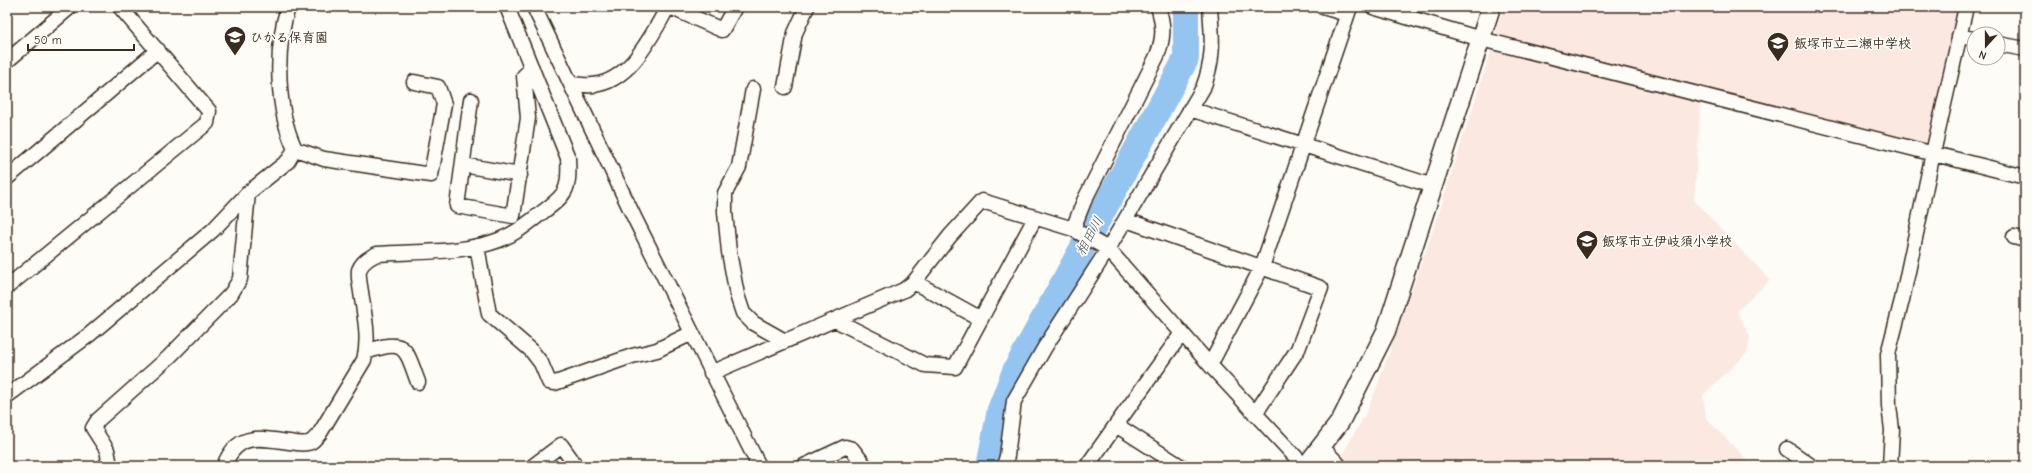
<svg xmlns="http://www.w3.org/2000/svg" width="2032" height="473" font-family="'Comic Neue','Klee One',sans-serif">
	<rect width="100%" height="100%" fill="#fdfcf7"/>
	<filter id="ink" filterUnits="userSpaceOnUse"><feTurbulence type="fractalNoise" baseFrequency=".025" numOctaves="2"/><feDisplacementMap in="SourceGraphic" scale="8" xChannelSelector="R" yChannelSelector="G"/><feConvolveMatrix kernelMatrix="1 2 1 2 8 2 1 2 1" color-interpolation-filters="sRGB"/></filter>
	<g filter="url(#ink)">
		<!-- built -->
		<path fill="#fae8e1" d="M1504,7H1959L1929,142L1924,145L1723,94L1495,33Z
			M1499,48L1701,98L1694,201L1770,280L1737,311L1750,337L1747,353L1703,395L1706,418L1753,466H1350L1341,457L1367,411L1375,392L1434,228L1491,51Z"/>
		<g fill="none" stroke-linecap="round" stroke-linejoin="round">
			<!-- river -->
			<path stroke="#94c5f0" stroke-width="26" d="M989,466L1000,410L1015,371L1186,59V7"/>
			<!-- minor casing -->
			<g stroke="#3b2a1e" stroke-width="17">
				<path id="minor" d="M534,7L635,219L759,466
					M670,7L722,30L735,7
					M1323,7L1347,14
					M1373,7L1481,39L2025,177
					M1959,36L1974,39
					M1998,44L2025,49
					M7,61L70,7
					M571,84C578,84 586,86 593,85C631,81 651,36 668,7
					M785,87L795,33L807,7
					M753,89L739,167L725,193V212L729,252L737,295L743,313L753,323L785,341
					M471,100L457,206L513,216L528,118L524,76L532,68
					M1190,109L1433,186
					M295,149L324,159L431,175L444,104L438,87L414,82
					M463,165L520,175
					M7,178L158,50
					M1126,220L1321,288L1298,349L1255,414
					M1073,229L1084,201L1157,56C1164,38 1164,25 1158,7
					M2014,237L2025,240
					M477,246L489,314L531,350L541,363L549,382L555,383L632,356L657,350L692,333
					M914,282L981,319
					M7,287L207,123L209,111L120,7
					M835,320L925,365L955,367L1035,218
					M366,352C406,338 405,347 418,382
					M1210,365L1262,267L1350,7
					M711,373L904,290L914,282L950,236L982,201L1073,229L1108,249L1210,365L1304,466
					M7,396L89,335L213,230L248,193L288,161L295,149C276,109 275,49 288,7
					M1116,425L1182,333
					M1787,449L1811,466
					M105,466L109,460L107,450L93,428L98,420L169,357L231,294L240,279L248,193
					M224,466C237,432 259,438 289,442C295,443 305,445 311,442C314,440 317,436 320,433L364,360C370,338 364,314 361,292C360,285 358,277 359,270C362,262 370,257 377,254C415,251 463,254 499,240C515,234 527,224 540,214C566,195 570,191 568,158L507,7
					M533,466L561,445L576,466
					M804,466L845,447L852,449L865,466
					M1004,466L1007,456L1014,401L1045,347L1108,249L1203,88C1215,57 1212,39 1210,7
					M1087,466L1116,425L1180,466
					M1890,466L1892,430L1889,406L1888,354L1902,300L1933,153L1966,7"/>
			</g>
			<!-- tertiary casing -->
			<g stroke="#3b2a1e" stroke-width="21">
				<path id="tertiary" d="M1321,449L1337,466
					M1306,466L1340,422L1386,331L1491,7"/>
			</g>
			<!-- minor -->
			<use href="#minor" stroke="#fdfcf7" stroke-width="14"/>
			<!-- tertiary -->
			<use href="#tertiary" stroke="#fdfcf7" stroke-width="18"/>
		</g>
	</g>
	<!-- icons -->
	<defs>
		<g id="school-pin" transform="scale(1.15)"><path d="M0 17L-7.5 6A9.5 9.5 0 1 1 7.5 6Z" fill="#3b2a1e" stroke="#fdfcf7"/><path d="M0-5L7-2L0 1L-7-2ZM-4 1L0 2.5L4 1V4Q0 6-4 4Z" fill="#fff"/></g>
	</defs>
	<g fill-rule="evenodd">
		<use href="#school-pin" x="235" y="37"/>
		<use href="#school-pin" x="1778" y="43"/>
		<use href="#school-pin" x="1587" y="241"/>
	</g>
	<g text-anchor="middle" stroke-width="3.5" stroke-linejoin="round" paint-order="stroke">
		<!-- poi labels -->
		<g font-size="13" font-weight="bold" fill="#3b2a1e" stroke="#fdfcf7" text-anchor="start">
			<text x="250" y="42">ひかる保育園</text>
			<text x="1794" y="48">飯塚市立二瀬中学校</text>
			<text x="1602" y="246">飯塚市立伊岐須小学校</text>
		</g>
		<!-- water labels -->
		<g font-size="14" font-style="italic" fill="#56585d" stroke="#fdfcf7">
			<text transform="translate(1089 236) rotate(-61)" y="5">相田川</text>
		</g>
	</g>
	<!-- margin -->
	<rect width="2032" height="473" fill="none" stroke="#fdfcf7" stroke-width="24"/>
	<rect x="12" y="12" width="2008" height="449" fill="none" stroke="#3b2a1e" stroke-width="1.5" filter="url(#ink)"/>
	<!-- north arrow -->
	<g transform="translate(1986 46) rotate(201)"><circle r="19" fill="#fdfcf7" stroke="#afa8a0"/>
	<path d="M0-3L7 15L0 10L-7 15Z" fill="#3b2a1e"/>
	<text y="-6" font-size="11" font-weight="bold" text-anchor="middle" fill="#3b2a1e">N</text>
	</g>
	<!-- scale -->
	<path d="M28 44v6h106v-6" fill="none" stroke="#3b2a1e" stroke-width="2"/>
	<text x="34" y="44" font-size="12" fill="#3b2a1e" stroke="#fdfcf7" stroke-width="3" paint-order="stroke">50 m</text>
</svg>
